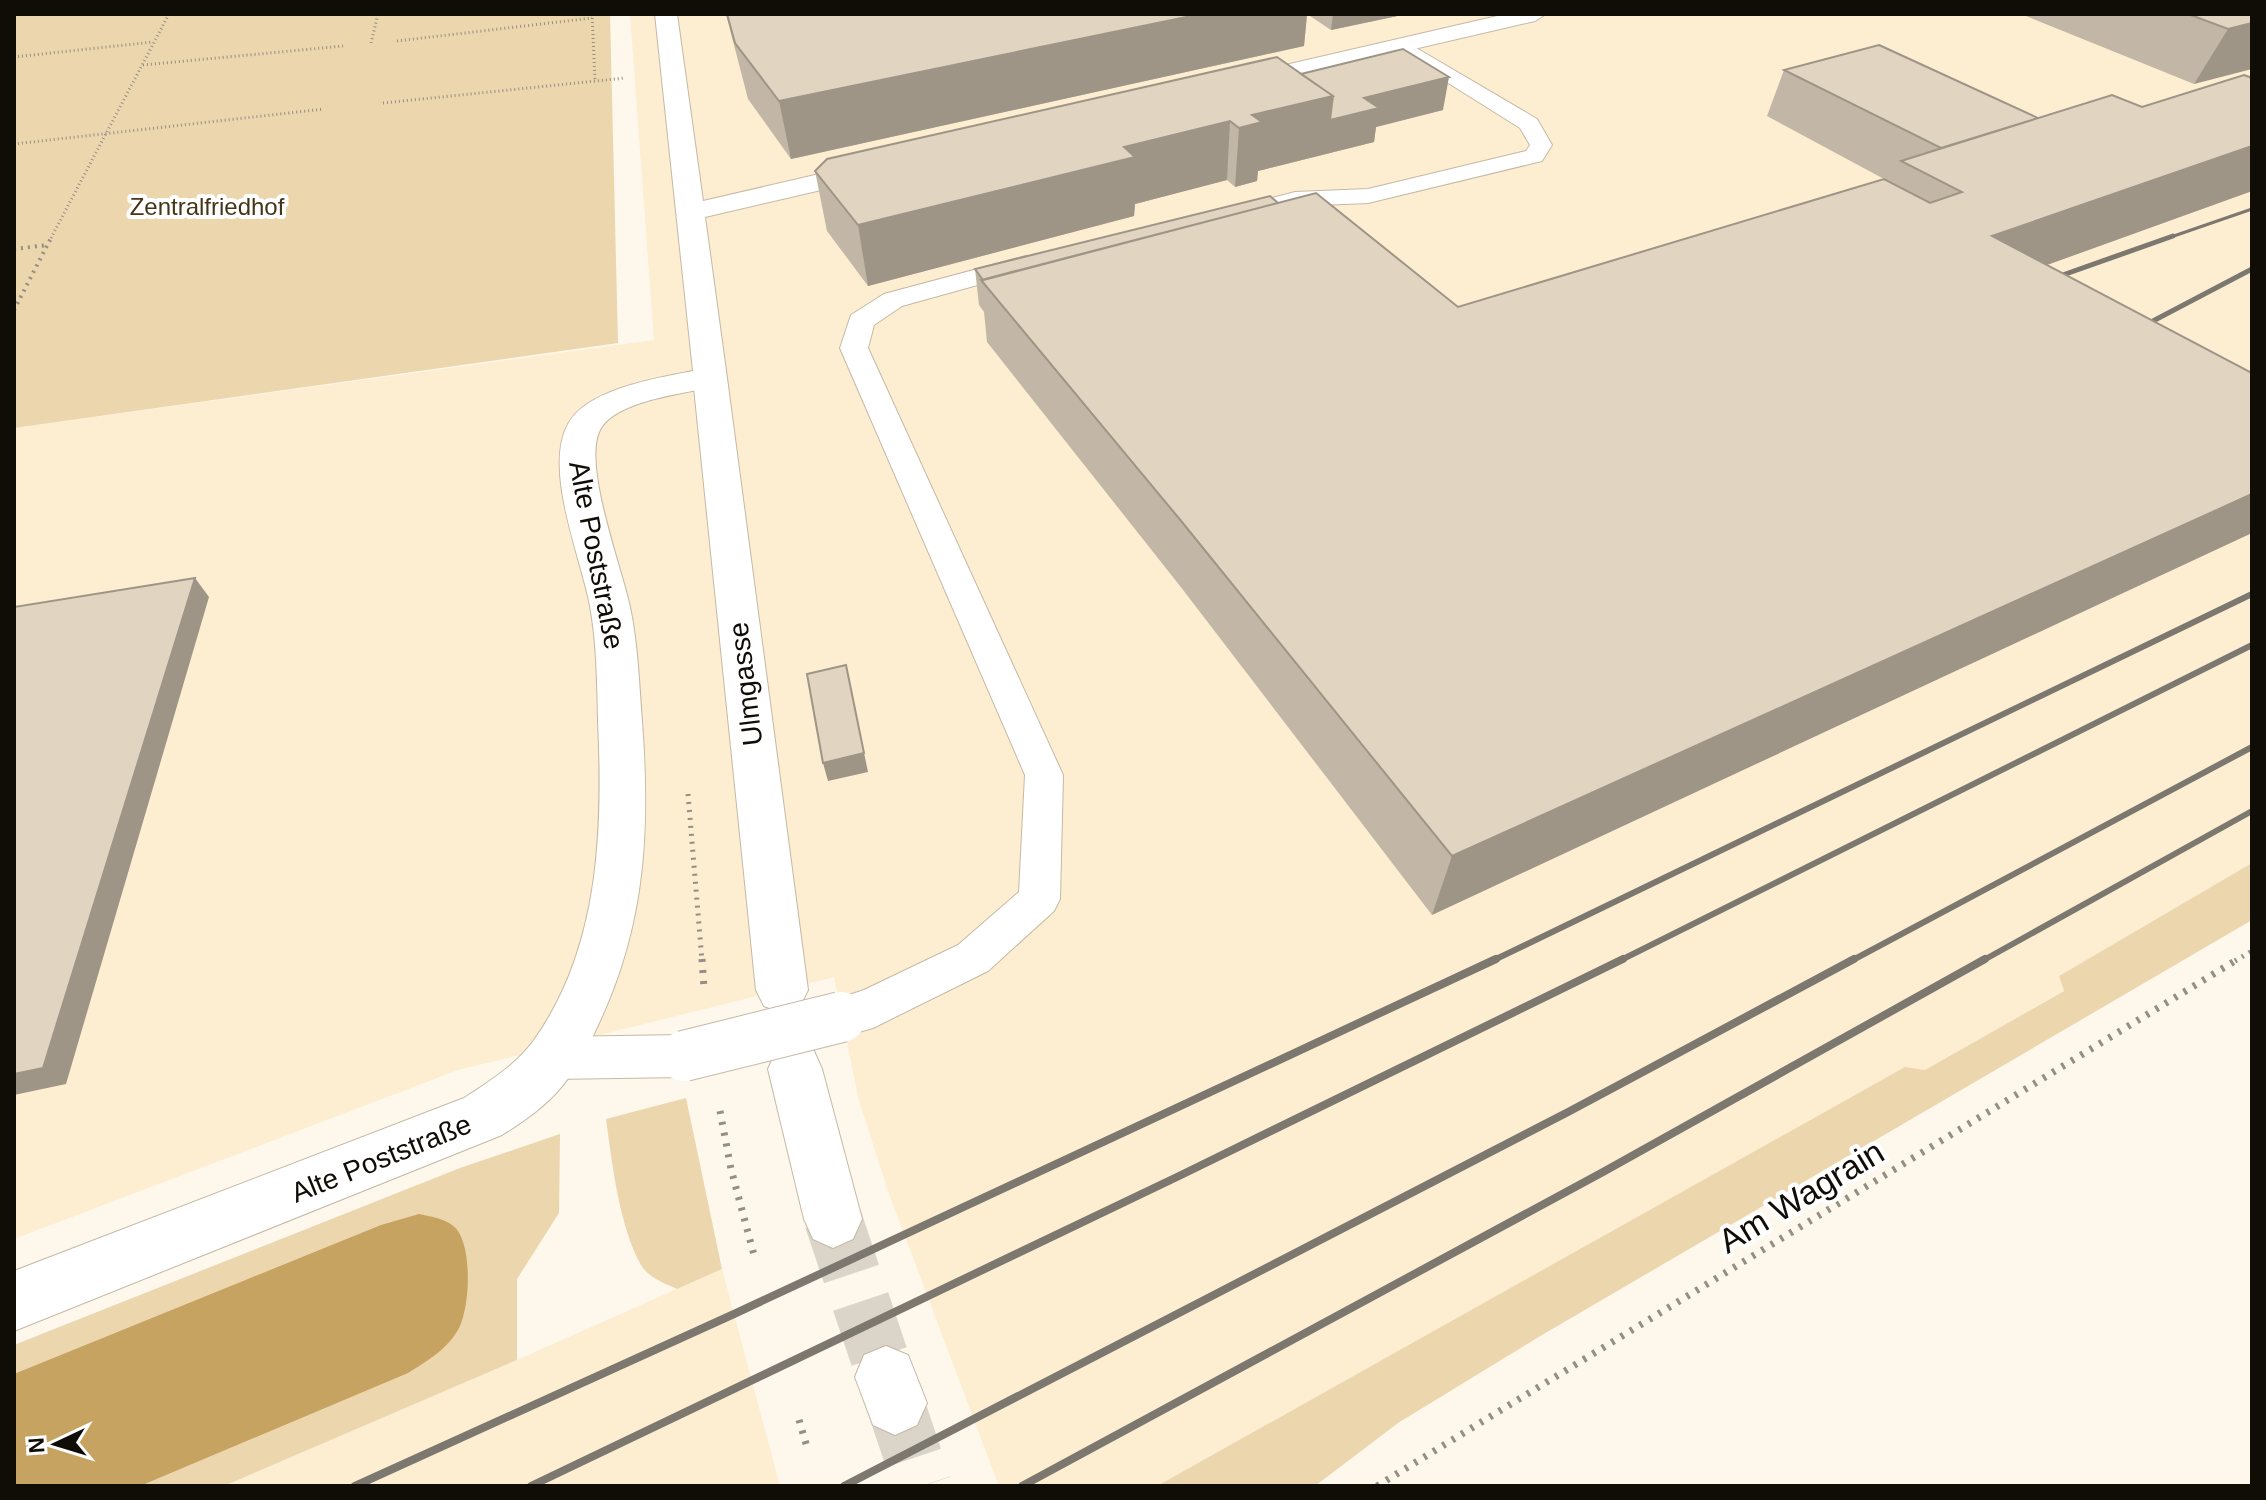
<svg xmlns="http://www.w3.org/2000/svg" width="2266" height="1500" font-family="Helvetica,sans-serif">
	<rect width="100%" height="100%" fill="#fef7eb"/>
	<!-- built -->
	<path fill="#fdedd1" d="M630,14H2252V863L2059,976L2065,990L1925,1070L1905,1068L1157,1486H999L889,1194L858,1097L834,977L458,1070L14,1239V428L654,340Z
		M722,1269L780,1486H224L517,1360Z"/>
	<!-- green -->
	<path fill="#ecd6ae" d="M14,14H610L618,343L14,428Z
		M2252,863V920L1542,1335L1398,1423L1315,1486H1157L1905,1067L1925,1070L2064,991L2059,976Z
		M686,1098L722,1269L677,1289C664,1283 649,1278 641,1265C619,1226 612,1162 606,1119Z
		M560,1134L559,1213L517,1279V1360L224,1486H14V1345L460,1168Z"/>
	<!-- water -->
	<path fill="#c7a362" d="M419,1214C432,1217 450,1219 458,1231C472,1252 470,1306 459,1328C448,1349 427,1361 408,1373L140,1486H14V1374L381,1225Z"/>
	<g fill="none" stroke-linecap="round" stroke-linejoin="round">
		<!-- minor-tunnel -->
		<path stroke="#dad4c9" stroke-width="58" stroke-dasharray="58 29" stroke-linecap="butt" d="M833,1219L886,1377
			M895,1403L923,1486"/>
		<!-- service casing -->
		<g stroke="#c4b9a5" stroke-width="2">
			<path id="service" d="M1401,39L1537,119L1552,145L1542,161L1368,203L1296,206L1273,212L1264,210L1261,205L1264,200L1295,192L1368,189L1526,151L1530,145L1520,128L1394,49L1391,45L1394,41Z
				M1026,256L1035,259L1039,264L1035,269L902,306L874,325L868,348L1063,775L1060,899L1054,911L988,971L873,1028L841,1037L825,1031L819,1017L825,1003L864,990L958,945L1019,892L1025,775L840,348L851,315L884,294Z
				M684,1035L700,1041L707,1056L700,1071L684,1077L552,1079L536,1073L529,1058L536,1043L552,1037Z"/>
		</g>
		<!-- minor casing -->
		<g stroke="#c4b9a5" stroke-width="2">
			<path id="minor" d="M710,368L722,371L727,378L808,990L800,1006L782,1013L764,1006L756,990L693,378L698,371Z
				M795,1044L814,1051L822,1069L862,1219L853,1239L833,1248L813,1239L804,1219L768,1069L776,1051Z
				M886,1346L908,1355L927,1403L917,1425L895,1435L873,1425L855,1377L864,1355Z"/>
		</g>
		<!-- tertiary casing -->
		<g stroke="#c4b9a5" stroke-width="2">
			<path id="tertiary" d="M655,14H677L703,201L876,161L886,163L890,169L886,175L705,217L727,378L722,385C691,393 616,399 600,430C582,465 622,568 630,607C638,645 639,683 642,721C650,829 646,923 599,1023C589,1045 578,1067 563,1085C546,1106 524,1121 502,1135L14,1331V1271L464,1098C489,1082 516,1065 534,1040C600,948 603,829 598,721C597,683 597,644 590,606C581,557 543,470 568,424C587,389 657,378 693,371Z
				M1506,14H1546L1535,21L1238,90L1229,88L1226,83L1229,78L1238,76Z"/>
		</g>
		<!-- path-far3 -->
		<path stroke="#948e85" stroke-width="3" stroke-dasharray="1 3" stroke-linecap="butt" d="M592,14L595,79
			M397,41L592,18
			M371,43L378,14
			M14,57L153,42
			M143,65L343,46
			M383,103L625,78
			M14,144L324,109
			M51,238L169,14"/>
		<!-- path-far2 -->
		<path stroke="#948e85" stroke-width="4" stroke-dasharray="2 5" stroke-linecap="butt" d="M14,249L48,245
			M14,310L52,236"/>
		<!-- path-far1 -->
		<path stroke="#948e85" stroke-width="5" stroke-dasharray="2 6" stroke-linecap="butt" d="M688,794L702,961
			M2235,961L2252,951"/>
		<!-- path -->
		<path stroke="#948e85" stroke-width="7" stroke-dasharray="3 8" stroke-linecap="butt" d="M702,959L704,988
			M720,1111L731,1169L754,1255
			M799,1420L807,1447
			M1377,1486L2238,959"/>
		<!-- service -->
		<use href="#service" fill="#fff" fill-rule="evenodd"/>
		<!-- minor -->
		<use href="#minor" fill="#fff" fill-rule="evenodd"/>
		<!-- tertiary -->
		<use href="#tertiary" fill="#fff" fill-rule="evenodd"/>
		<!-- rail-far3 -->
		<path stroke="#7d786f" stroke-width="3" d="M2168,238L2252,209"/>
		<!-- rail-far2 -->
		<path stroke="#7d786f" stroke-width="5" d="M2043,282L2173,236
			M2132,332L2252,269"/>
		<!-- rail-far1 -->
		<path stroke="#7d786f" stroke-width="6" d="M1492,961L2252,594
			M1619,961L2252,645
			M1851,961L2252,747
			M1982,961L2252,811"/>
		<!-- rail -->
		<path stroke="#7d786f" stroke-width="8" d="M355,1486L734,1314L1496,959
			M531,1486L1179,1176L1623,959
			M844,1486L1570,1111L1854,959
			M1022,1486L1603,1172L1985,959"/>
		<!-- service-bridge casing -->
		<g stroke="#c4b9a5" stroke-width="52" stroke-linecap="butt">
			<path id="service-bridge" d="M684,1056L841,1017"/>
		</g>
		<!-- service-bridge -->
		<use href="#service-bridge" stroke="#fff" stroke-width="50"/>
	</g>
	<!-- wall -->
	<path fill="#c2b7a6" d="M726,14H1307L1304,46L791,159L748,99Z
		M1307,14H1407L1331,30Z
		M2021,14H2252L2194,84Z
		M1784,70L2038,118L2252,191L2047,265L1432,915L1180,586L987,342L984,312L979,305L975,269L1278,203L1458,307L1884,179L1767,116Z
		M1301,74L1443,110L1376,127L1374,142L1258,171L1257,181L1235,187L1227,180L1135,204L1134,216L868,286L827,231L815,171Z"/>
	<!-- shaded-wall -->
	<path fill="#9e9587" d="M1201,14H1307L1304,46L791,159L779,101Z
		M1333,14H1407L1331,30Z
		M2252,23V69L2194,84L2228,29Z
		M1449,77L1443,110L1376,127L1374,142L1258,171L1257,181L1235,187L1239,128L1252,115L1333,96L1364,98Z
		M1230,121L1227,180L1135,204L1134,216L868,286L858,225L1124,147Z
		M2252,146V191L1958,297L1992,236Z
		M2252,494V533L1432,915L1452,856Z
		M195,578L209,597L66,1084L14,1095V1074Z
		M846,665L868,772L828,781L823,763Z"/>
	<!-- building -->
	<path fill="#e1d5c1" stroke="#9e9587" stroke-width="2" d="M727,14H1201L779,101L735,43Z
		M2188,14H2252V23L2228,29Z
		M1879,45L2038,118L1941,148L1784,70Z
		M1403,49L1449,77L1364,98L1379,108L1330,120L1333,96L1301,74Z
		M1277,57L1333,96L1252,115L1262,122L1239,128L1230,121L1124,147L1135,157L858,225L815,171L827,159Z
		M2244,75L2252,78V146L1992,236L2252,373V494L1452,856L1182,522L981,280L1316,193L1458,307L1884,179L1930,203L1962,192L1901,161L2112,95L2142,107Z
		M1270,196L1278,203L983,280L975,269Z
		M195,578L43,1068L14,1074V607Z
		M846,665L864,753L823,763L807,674Z"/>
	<g text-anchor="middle" stroke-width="8" stroke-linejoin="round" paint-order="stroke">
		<!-- far-park labels -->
		<g font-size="24" fill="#453518" stroke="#fff">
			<text x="207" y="215">Zentralfriedhof</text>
		</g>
		<!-- street labels -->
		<g font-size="28" fill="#100c06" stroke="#fff">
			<text transform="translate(597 555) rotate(79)" y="10">Alte Poststraße</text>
			<text transform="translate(745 684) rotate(-97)" y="10">Ulmgasse</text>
			<text transform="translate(381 1158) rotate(-22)" y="10">Alte Poststraße</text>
		</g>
		<!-- near-street labels -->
		<g font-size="34" fill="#100c06" stroke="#fff">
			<text transform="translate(1801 1196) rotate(-31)" y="12">Am Wagrain</text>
		</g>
	</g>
	<!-- border -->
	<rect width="2266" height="1500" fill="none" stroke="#100c06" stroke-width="32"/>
	<!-- north arrow -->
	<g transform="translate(56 1444) rotate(266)" stroke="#ffffff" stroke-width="6" paint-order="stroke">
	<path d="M0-6L14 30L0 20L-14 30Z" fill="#100c06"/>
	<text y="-12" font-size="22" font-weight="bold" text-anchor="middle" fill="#100c06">N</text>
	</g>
</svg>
